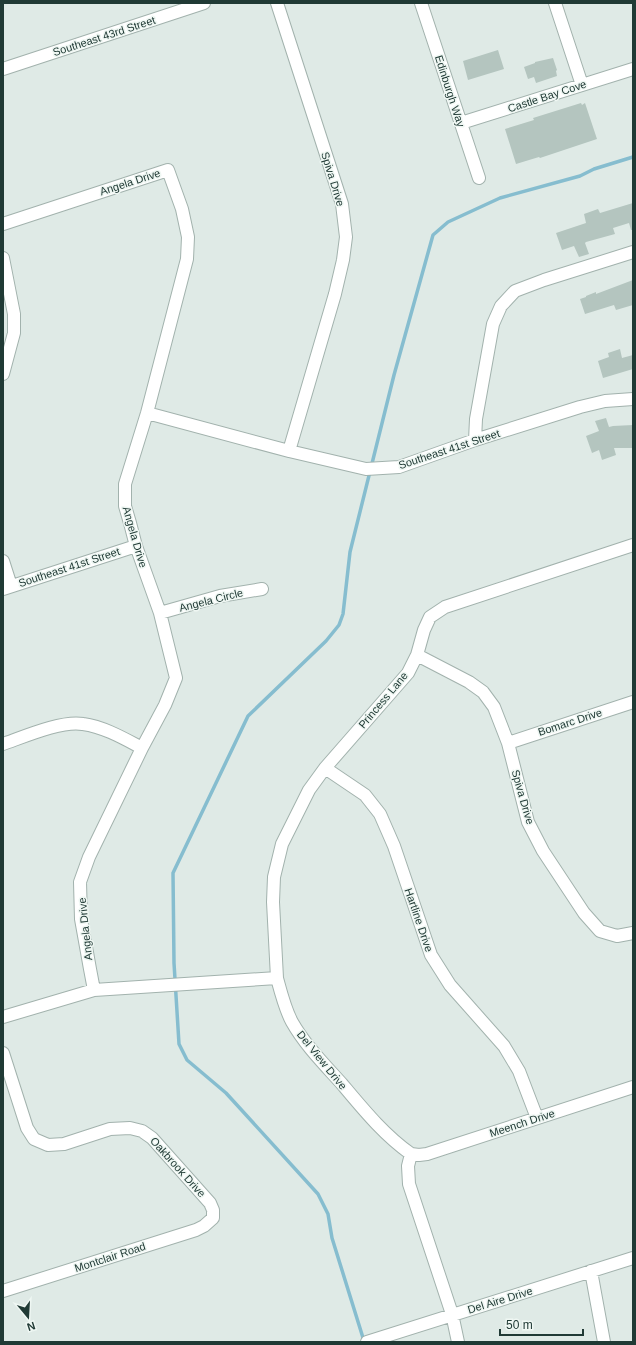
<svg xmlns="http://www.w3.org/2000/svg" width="636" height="1345" font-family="Arial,sans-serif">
	<rect width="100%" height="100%" fill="#dfeae6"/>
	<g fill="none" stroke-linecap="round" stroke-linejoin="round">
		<!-- stream -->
		<path stroke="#86bdcf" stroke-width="3.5" d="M364,1341L332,1238L328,1214L318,1194L226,1093L187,1060L179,1044L174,963L173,873L248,716L326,641L339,625L343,614L350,552L394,375L433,235L448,222L500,198L580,176L594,169L633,157"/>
	</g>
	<!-- building -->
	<path fill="#b4c5bf" d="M498,50L504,69L468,80L463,61Z
		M553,58L557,70L556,71L557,76L536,83L534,77L528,79L524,67L535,63V62Z
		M581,103L582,105L585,103L597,139L540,158L539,157L516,164L505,129L534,120L533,118Z
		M633,203V230H631L629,223L613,228L615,234L586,242L585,243L589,254L579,257L574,246L562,250L556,233L586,223L584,214L598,209L600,213Z
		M633,280V305L616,310L614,305L585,314L580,299L586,297V296L596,292V294Z
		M620,349L622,358L633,355V369L603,378L598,361L609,357L608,353Z
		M606,418L609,427L613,426L633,425V448H614L616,455L602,460L599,450L592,453L586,436L599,431L595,421Z"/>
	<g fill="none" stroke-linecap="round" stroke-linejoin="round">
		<!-- minor casing -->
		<g stroke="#a2b2ad" stroke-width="14">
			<path id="minor" d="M277,3L342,204L346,237L343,260L335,294L289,451
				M421,3L479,178
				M555,3L582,85
				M3,69L204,3
				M461,123L633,69
				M3,224L168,170L182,209L188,237L187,259L147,413L125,484V506L130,523L136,546L160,613L176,678L165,705L142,748L89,857L80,882L81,919L90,969L94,990
				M3,258L14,314V333L3,374
				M147,413L289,451L366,469L399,467L475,440L580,407L605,401L633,399
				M475,440L476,419L493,324L501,306L515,291L544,280L633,252
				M3,561L11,586
				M3,589L136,546
				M160,613L220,596L262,589
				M417,655L469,682L483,692L494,707L508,743L528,822L543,851L584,913L600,931L617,936L633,933
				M508,743L633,702
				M3,744C23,737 62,720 83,724C104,727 123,738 142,748
				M325,768L365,795L380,814L394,846L431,955L450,985L504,1046L519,1071L537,1118
				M277,978L273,902L274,877L282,844L309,790L325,768L408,673L417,655L424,630L430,617L445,607L633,545
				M3,1017L94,990L277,978C281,993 285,1009 292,1022C305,1045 324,1064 342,1084C363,1109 384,1135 411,1154L408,1166L409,1184L452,1314L458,1342
				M3,1053L27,1128L34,1139L48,1145L64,1144L110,1129L130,1128L142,1131L152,1138L210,1203L213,1210V1218L204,1226L196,1230L3,1291
				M411,1154L419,1155L427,1154L633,1087
				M591,1271L604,1342
				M367,1342L633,1258"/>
		</g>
		<!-- minor -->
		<use href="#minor" stroke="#fff" stroke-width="12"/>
	</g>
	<g text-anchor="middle" stroke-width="3" stroke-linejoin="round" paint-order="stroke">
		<!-- street labels -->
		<g font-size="11" fill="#203a35" stroke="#eff7f3">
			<text transform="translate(104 36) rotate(-18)" y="4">Southeast 43rd Street</text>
			<text transform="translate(450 91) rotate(72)" y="4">Edinburgh Way</text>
			<text transform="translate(547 96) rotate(-18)" y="4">Castle Bay Cove</text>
			<text transform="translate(333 179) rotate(73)" y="4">Spiva Drive</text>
			<text transform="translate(130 182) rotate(-18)" y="4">Angela Drive</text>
			<text transform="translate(449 449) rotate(-18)" y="4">Southeast 41st Street</text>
			<text transform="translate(135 537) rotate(74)" y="4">Angela Drive</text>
			<text transform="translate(69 567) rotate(-18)" y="4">Southeast 41st Street</text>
			<text transform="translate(211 600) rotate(-14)" y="4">Angela Circle</text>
			<text transform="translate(383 700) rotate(-50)" y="4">Princess Lane</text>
			<text transform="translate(570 722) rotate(-18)" y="4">Bomarc Drive</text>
			<text transform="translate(523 797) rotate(74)" y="4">Spiva Drive</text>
			<text transform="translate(419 920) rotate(71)" y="4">Hartline Drive</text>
			<text transform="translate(85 929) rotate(-96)" y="4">Angela Drive</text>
			<text transform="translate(322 1060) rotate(51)" y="4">Del View Drive</text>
			<text transform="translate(522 1123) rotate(-18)" y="4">Meench Drive</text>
			<text transform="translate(178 1167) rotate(48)" y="4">Oakbrook Drive</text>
			<text transform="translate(110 1257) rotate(-18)" y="4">Montclair Road</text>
			<text transform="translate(500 1300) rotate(-17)" y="4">Del Aire Drive</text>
		</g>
	</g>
	<!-- border -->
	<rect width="636" height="1345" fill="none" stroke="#203a35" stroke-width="8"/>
	<!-- north arrow -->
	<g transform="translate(28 1317) rotate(162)" stroke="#eff7f3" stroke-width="3" paint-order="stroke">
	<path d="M0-3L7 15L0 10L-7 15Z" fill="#203a35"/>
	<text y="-6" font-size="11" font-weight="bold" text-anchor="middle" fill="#203a35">N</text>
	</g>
	<!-- scale -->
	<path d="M500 1329v6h83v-6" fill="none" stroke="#203a35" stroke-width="2"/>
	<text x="506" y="1329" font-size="12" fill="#203a35" stroke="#eff7f3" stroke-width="3" paint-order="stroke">50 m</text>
</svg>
